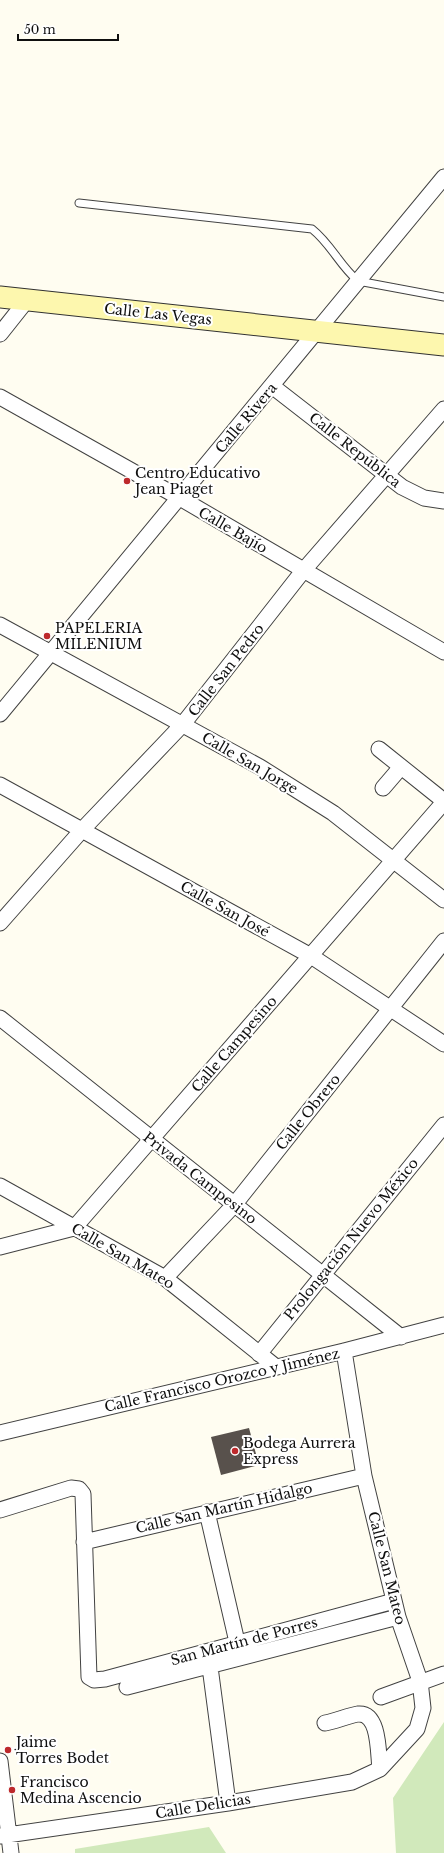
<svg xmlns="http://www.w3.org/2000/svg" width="444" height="1853" font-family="'Libre Baskerville',serif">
	<rect width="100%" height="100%" fill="#fffdf1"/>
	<!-- green -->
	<path fill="#d1e9bb" d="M444,1722V1853H396L393,1798Z
		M209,1827L226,1853H75V1849Z"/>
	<!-- building -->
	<path fill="#58514c" d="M249,1428L259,1465L221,1475L211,1437Z"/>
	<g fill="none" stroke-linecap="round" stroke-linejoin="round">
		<!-- lane casing -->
		<g stroke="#424242" stroke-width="9">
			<path id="lane" d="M79,203L312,229C331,244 340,266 358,281L444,297"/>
		</g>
		<!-- street casing -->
		<g stroke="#424242" stroke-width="17">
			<path id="street" d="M0,334L27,300
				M272,386L402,487L424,498L444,501
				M0,397L180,498L444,652
				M0,625L260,767L333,813L444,900
				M0,714L444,177
				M379,749L444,801
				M0,785L311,956L444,1044
				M383,788L401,767
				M0,923L82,830L183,724L303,571L444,409
				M0,1018L401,1337
				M0,1186L165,1278L276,1367
				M0,1247L74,1228L444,802
				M165,1278L234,1205L444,941
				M259,1354L444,1125
				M0,1433L344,1351L444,1325
				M0,1510L71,1488L79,1489L83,1494L89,1677L94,1680L105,1679L394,1601
				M207,1512L237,1642
				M84,1542L364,1476
				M210,1667L228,1803
				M127,1687L398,1617
				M381,1697L444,1674
				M325,1723C336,1721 347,1716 358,1714C380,1712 378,1754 380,1769
				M0,1761L11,1853
				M0,1836L228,1803L352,1782L380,1769L417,1729L423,1708L420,1681L398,1617L364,1476L344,1351"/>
		</g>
		<!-- secondary casing -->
		<g stroke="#313131" stroke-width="23">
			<path id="secondary" d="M0,297L444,345"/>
		</g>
		<!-- lane -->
		<use href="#lane" stroke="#fff" stroke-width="7"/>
		<!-- street -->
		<use href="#street" stroke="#fff" stroke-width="15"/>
		<!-- secondary -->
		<use href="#secondary" stroke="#fdf7ae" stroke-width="21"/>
	</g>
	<!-- markers -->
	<g fill="#bd292b" stroke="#fff" stroke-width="1.5">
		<circle cx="127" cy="481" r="4"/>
		<circle cx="47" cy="636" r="4"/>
		<circle cx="235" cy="1451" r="4"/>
		<circle cx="8" cy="1750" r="4"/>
		<circle cx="12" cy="1790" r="4"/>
	</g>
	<g text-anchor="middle" stroke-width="4" stroke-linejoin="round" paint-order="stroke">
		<!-- street labels -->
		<g font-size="14" fill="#0f0f0f" stroke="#fff">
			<text transform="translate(158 314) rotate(6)" y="5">Calle Las Vegas</text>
			<text transform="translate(246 418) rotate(-50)" y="5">Calle Rivera</text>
			<text transform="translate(355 450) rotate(38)" y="5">Calle República</text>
			<text transform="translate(233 530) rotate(30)" y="5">Calle Bajío</text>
			<text transform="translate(226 670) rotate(-52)" y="5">Calle San Pedro</text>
			<text transform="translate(250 763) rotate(30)" y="5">Calle San Jorge</text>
			<text transform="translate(225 909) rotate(29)" y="5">Calle San José</text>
			<text transform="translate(234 1044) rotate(-49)" y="5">Calle Campesino</text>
			<text transform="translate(308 1112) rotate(-51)" y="5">Calle Obrero</text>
			<text transform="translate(200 1178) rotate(38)" y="5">Privada Campesino</text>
			<text transform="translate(351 1239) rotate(-51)" y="5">Prolongación Nuevo México</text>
			<text transform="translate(123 1256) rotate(30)" y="5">Calle San Mateo</text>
			<text transform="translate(222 1380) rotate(-13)" y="5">Calle Francisco Orozco y Jiménez</text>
			<text transform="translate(224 1508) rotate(-13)" y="5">Calle San Martín Hidalgo</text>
			<text transform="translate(387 1568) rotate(76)" y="5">Calle San Mateo</text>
			<text transform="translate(244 1641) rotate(-15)" y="5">San Martín de Porres</text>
			<text transform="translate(203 1806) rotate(-9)" y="5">Calle Delicias</text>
		</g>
		<!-- poi labels -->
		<g font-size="14" fill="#0f0f0f" stroke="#fff" text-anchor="start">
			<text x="135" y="478">Centro Educativo<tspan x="135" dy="16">Jean Piaget</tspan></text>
			<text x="55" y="633">PAPELERIA<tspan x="55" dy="16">MILENIUM</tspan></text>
			<text x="243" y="1448">Bodega Aurrera<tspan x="243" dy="16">Express</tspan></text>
			<text x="16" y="1747">Jaime<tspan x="16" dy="16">Torres Bodet</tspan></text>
			<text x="20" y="1787">Francisco<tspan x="20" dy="16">Medina Ascencio</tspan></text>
		</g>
	</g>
	<!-- scale -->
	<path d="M18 34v6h100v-6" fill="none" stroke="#0f0f0f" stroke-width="2"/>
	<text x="24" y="34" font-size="12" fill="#0f0f0f" stroke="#ffffff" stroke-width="3" paint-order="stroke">50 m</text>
</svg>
